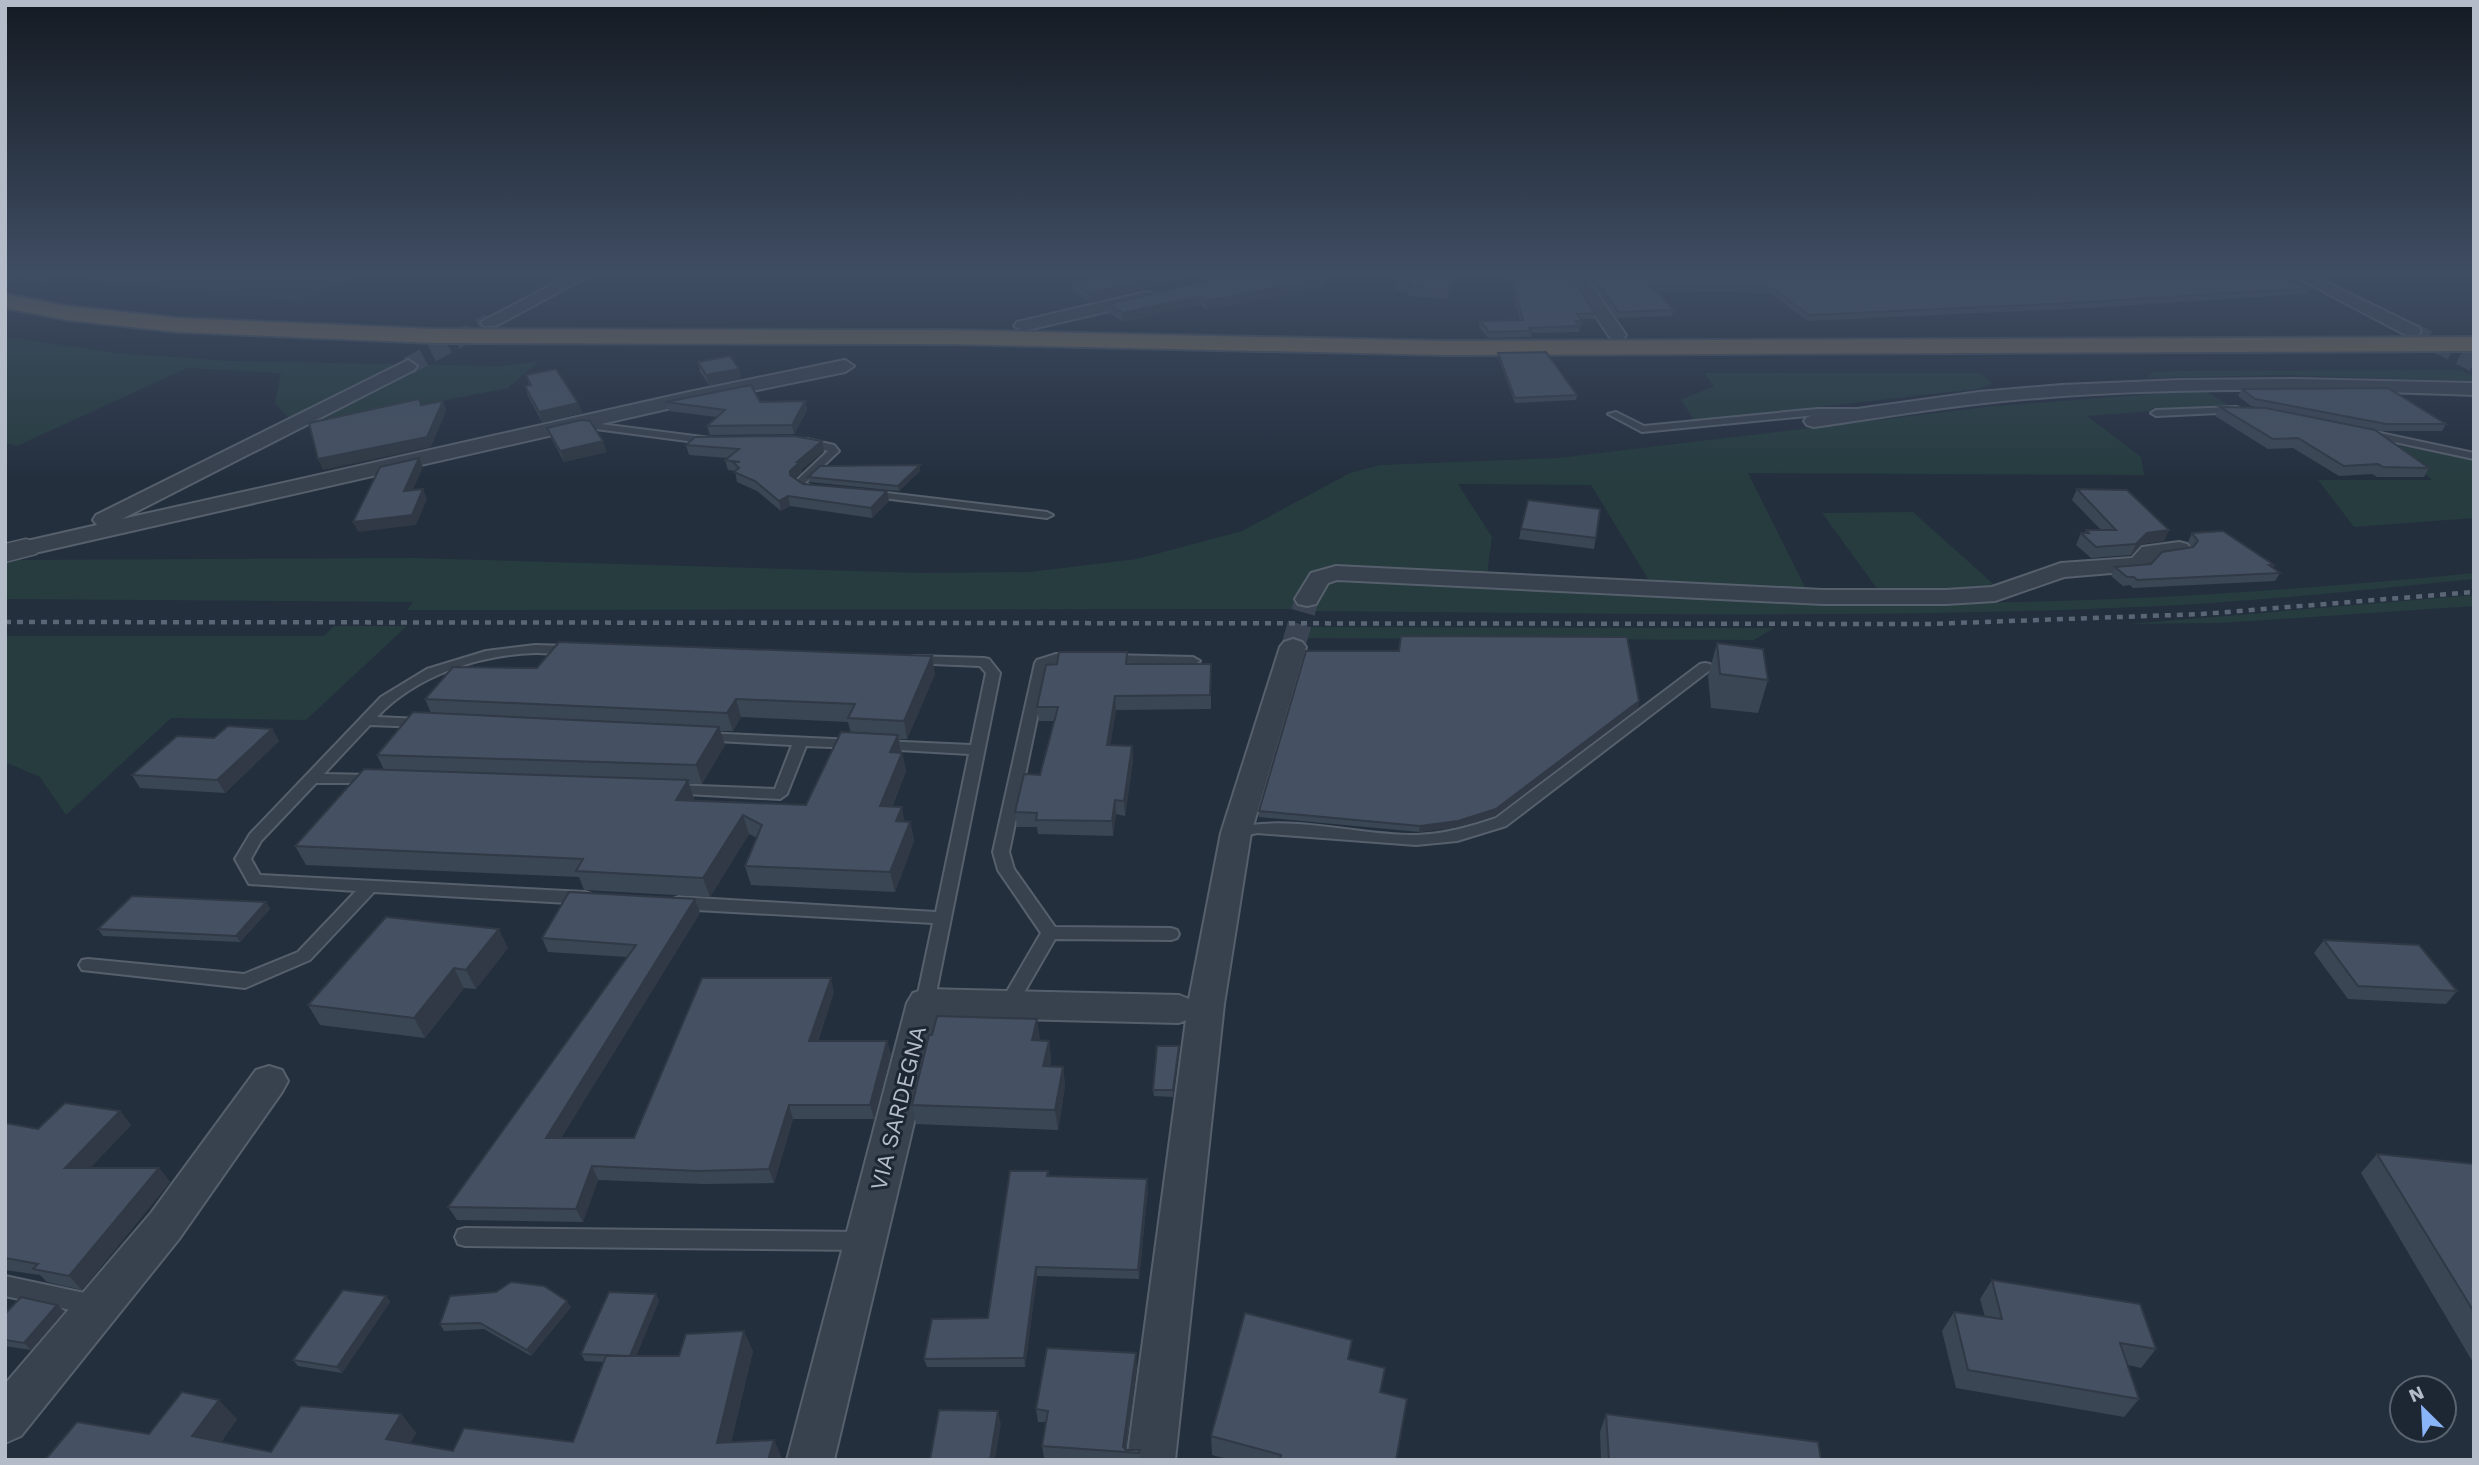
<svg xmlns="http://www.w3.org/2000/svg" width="2479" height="1465" font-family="'Work Sans',sans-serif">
	<rect width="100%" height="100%" fill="#242f3e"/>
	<!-- green -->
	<path fill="#263c3f" d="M98,274H361L300,302L82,280Z
		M5,337L118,353L229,361L499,366L538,362L508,388L298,429L275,403L281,373L187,368L17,446L5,443Z
		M2461,370L2474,377V381L2284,375L2147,378L2153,372L2179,371Z
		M1704,373H1980L1993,383L1978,389L1695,421L1681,400L1714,386Z
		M2204,390L2228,405L2087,416L2141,457L2144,475L1748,473L1808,593L1653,587L1591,485L1458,484L1492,537L1487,575L1325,570L1310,581L1296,609L407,610L413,602L5,599V560L413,558L925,573L1029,572L1137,559L1242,531L1350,473L1380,465L1558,458L1987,407Z
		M2394,446L2447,449L2474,456V518L2354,527L2318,480H2432Z
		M1913,512L2000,590L1881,594L1822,513Z
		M2474,573V579C2376,589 2279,599 2181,605C1890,620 1598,613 1307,611L1319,582L1339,577C1500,585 1662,596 1824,601C2040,608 2258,594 2474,573Z
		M2474,595V606L2221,623L2129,624Z
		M334,626H407L306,720L171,718L66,815L40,777L5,762V636H324Z
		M1288,627L1774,628L1754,640L1287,638Z"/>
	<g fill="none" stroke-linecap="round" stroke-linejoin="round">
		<!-- minor-tunnel-far1 -->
		<path stroke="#3a4453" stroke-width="18" stroke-dasharray="18 9" stroke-linecap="butt" d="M2412,331L2474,363
			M408,366L490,322"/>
		<!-- minor-tunnel -->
		<path stroke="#3a4453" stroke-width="24" stroke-dasharray="24 12" stroke-linecap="butt" d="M1293,647L1307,599"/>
		<!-- service casing -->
		<g stroke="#565f6c" stroke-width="4">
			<path id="service" d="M2236,407L2239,408V412L2156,416L2151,413L2156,410Z
				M1817,409H1854L1859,412L1854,415H1817L1642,432L1608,414L1616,412L1644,426Z
				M577,421L710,438L715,441L710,444L573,426L572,424Z
				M2366,430L2474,453V459L2362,435L2361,433Z
				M807,439L834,445L839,451L805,483L816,489L811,492L801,490L794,483L828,451L803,444V440Z
				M870,491L1047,512L1053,515L1047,518L866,496L865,494Z
				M535,645L571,646L577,650C568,658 548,652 535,653C479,655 417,675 377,717L421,719L428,723L421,727L370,725L324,774L373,775L380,780L378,783H316L261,841L251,859L260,875L585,892L591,894L593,898L591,902L585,904L374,892L310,960L245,988L82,970L79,965L82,960L88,959L244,974L298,952L356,891L249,884L235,859L250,834L381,697L427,669L486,651Z
				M1056,654H1076L1083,658C1074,665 1059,661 1048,665L1009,852L1014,869L1055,927L1171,928L1177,930L1179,934L1177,938L1171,940L1055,939L1014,1010L1008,1012L1002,1010L999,1005L1041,933L998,870L993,852L1035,663L1037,660Z
				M1110,655L1193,657L1200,661L1193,665L1105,662L1103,659L1105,656Z
				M914,656L984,658L989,659L1000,673L934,1003L931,1008L925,1010L919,1008L916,1003L933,923L679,909L673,907L671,903L673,899L679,897L936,912L969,754L882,749L875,745L882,741L971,745L986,673L980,666L909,663L907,660Z
				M1705,663L1710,664L1712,667L1710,670L1506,826L1457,841L1416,845L1257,833L1236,838L1231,837L1228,833L1231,829C1289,813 1357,836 1417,835C1445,834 1470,827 1496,818L1700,664Z
				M704,733L855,740L862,744L855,748L806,746L787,794L780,799L668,793L666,790L673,785L775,789L792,745L699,740L697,737L699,734Z
				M465,1228L863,1232L870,1234L873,1241L870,1248L863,1250L465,1246L458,1244L455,1237L458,1230Z
				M5,1276L94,1295L102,1298L105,1305L102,1312L94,1315L5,1296Z"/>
		</g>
		<!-- minor casing -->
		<g stroke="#565f6c" stroke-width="4">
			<path id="minor" d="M27,274H52L44,279L29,277Z
				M572,274H592L496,326H484L481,322Z
				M1567,274H1583L1626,335L1623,339H1611Z
				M2290,274H2310L2418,327L2421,331L2418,335H2406Z
				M1146,292L1152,293L1154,297L1152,301L1023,331L1014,326L1017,322Z
				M408,360L417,366L414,370L122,519L689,392L845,360L854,366L845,372L689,404L26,555L18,553L14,548L18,543L97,525L93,520L96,515Z
				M2297,379L2474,383V395C2317,389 2159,386 2003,401C1940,407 1877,418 1814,427L1807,425L1804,421L1807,417L1814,415L1979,392L2062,385L2179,380Z
				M2179,542L2187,544L2191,549L2187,554L2157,558L2147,570L2064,577L1995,601L1946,604H1823L1337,580L1328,583L1316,604L1307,606L1298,604L1295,599L1311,573L1336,566L1823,590H1946L1992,587L2061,563L2132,558L2142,547Z
				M1293,639L1302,642L1306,647L1251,833L1224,1004L1175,1460H1127L1186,1020L1179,1023L939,1017L834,1460H787L907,1003L913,993L925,989L1179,995L1189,999L1221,833L1280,647L1284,642Z
				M269,1066L282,1070L288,1081L282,1092L179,1239L21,1436L5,1443V1384L151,1213L256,1070Z"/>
		</g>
		<!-- tertiary casing -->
		<g stroke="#565f6c" stroke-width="3">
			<path id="tertiary" d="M26,539L36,542L40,548L36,554L5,562V544Z"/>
		</g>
		<!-- motorway casing -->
		<g stroke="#434c59" stroke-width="4">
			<path id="motorway" d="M5,294L67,306L178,318L433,329L947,330L1446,341L2474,337V351L1446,355L947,344L433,343L178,332L67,320L5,308Z"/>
		</g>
		<!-- service -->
		<use href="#service" fill="#38414e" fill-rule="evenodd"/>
		<!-- minor -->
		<use href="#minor" fill="#38414e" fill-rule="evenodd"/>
		<!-- tertiary -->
		<use href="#tertiary" fill="#38414e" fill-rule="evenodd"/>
		<!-- motorway -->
		<use href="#motorway" fill="#746855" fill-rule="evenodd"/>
		<!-- rail -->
		<path stroke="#5a6575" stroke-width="4.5" stroke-dasharray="6 6" stroke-linecap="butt" d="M5,622L1929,624L2202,614L2474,592"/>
	</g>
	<!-- wall -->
	<path fill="#3b4654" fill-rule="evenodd" d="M1119,274H1202L1089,302L1073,291L1072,283Z
		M1451,274L1448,299L1408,296L1409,291L1394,290L1395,281Z
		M1509,274H1569L1595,313L1594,319H1581L1582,321L1581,327H1580L1579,332L1531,333V337L1488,338L1479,327L1480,321L1520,320Z
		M1586,274H2271L2309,288L2306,294L2089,308L1807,321L1770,293L1656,291L1674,310L1672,316L1617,318Z
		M1191,285L1325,287L1206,310L1200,305L1123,322L1109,313L1108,304Z
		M1498,353L1577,395L1576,400L1515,403L1498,357Z
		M698,362L739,369L741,379L709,385L700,372Z
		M526,375L578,403L582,413L542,422L528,396L525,386L529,385Z
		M2242,389L2446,424L2442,431H2382L2314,418L2429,468L2424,477H2377L2372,474L2339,476L2293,448L2268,449L2215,416L2220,407L2263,408L2251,406L2238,396Z
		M805,401L807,410L794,434L710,435L707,426L717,417L669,411L666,402Z
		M547,428L607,452L564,462L551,438Z
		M822,441L824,451L802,469V472L795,478L803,484L889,501L872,518L790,506L781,511L757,491L737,482L735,471L728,470L725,460L728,458L689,455L686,445Z
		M920,465V471L899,491L809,482L808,477Z
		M2077,489L2169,530L2164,541L2142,544L2131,555L2091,558L2076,545L2081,533H2085L2086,530H2101L2072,500Z
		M1600,509L1594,549L1519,539L1521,529Z
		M2192,533L2274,565L2272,568L2280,573L2275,581L2133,588L2130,585L2123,586L2111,576L2115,567L2151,564L2192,547L2188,542Z
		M1717,643L1768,680L1758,713L1711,708L1708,676Z
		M1127,652L1128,664H1211V709L1116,710L1110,745L1132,746L1133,760L1125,816L1116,814L1113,836L1038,834L1037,827H1017L1015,812L1040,775L1054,721H1039L1037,707L1057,664Z
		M935,674L907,739H899L906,771L892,807H902L904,821L910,822L914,841L895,892L751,885L745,866L757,838L749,834L710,897L584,890L579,877L306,865L295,846L384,770L377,755L431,713L425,699ZM741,717L848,722L851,733L806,805L693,800L694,799L689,784H702L725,745L720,731H733Z
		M1639,701L1638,708L1495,816L1457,827L1419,832L1259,817V811Z
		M272,729L279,741L225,793L140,788L132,775Z
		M695,899L700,913L561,1138H634L834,992L818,1041H887L891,1055L874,1119H793L774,1183L703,1184L598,1180L583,1222L457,1220L448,1207L627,957L548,952L542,938Z
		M266,902L270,909L240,942L103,936L98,929Z
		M2324,940L2457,991L2446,1004L2348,999L2314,953Z
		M508,948L476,989L464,988L425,1038L320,1025L308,1005Z
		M1040,1039L1039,1040L1049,1041L1051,1060L1050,1067H1063L1065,1086L1058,1130L916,1124L912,1105Z
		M1179,1053L1173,1097L1154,1096L1153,1090Z
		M120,1111L131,1125L90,1168H159L170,1182L82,1290L47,1282L40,1275L5,1270V1123L38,1129Z
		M2377,1154L2474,1164V1364L2361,1173Z
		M1048,1171L1049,1176L1148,1188L1139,1279L1037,1276L1025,1367H927L924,1359L988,1318Z
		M1992,1280L2156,1349L2141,1368L2128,1365L2139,1399L2124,1417L1956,1388L1942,1331L1954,1312L1985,1317L1980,1299Z
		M656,1294L659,1301L636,1356H679L753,1351L731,1442L774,1440L782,1459L45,1460L149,1434L237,1419L221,1442L271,1452L401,1414L416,1433L410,1443L453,1451L573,1442L604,1362L585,1361L581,1354Z
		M386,1296L390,1302L342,1373L298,1366L293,1360Z
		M571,1307L531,1356L484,1329L444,1331L440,1324Z
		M64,1311L31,1350L5,1346V1314Z
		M1350,1359L1381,1392L1396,1460H1231L1212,1455L1211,1436Z
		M1137,1366L1126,1450H1140V1460H1067L1044,1458L1042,1446L1046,1422H1038L1036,1409Z
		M1606,1414L1821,1460H1601L1600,1432Z"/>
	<!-- shaded-wall -->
	<path fill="#303945" d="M5,274H22L24,277L5,282Z
		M1166,274H1202L1089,302V293Z
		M1325,278V287L1206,310V301Z
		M1200,296V305L1123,322V313Z
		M739,369L741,379L709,385L706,375Z
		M443,401L446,411L431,447L323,470L318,459Z
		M805,401L807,410L794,434L792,425Z
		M578,403L582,413L542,422L539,412Z
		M603,441L607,452L564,462L560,451Z
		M822,441L824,451L802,469V472L792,481V485L790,471L797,462Z
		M419,458L423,467L408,501L404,491Z
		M920,465V471L899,491L898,486Z
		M423,489L427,499L416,525L358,532L353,522Z
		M887,491L889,501L872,518L871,508Z
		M788,496L790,506L781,511L779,501Z
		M2169,530L2164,541L2142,544L2131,555L2136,544L2147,533Z
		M932,656L935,674L907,739L904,721Z
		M1115,696L1116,710L1108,759L1107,745Z
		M736,699L741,717L733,731L727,713Z
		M1639,701L1638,708L1495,816L1457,827L1419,832L1420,826Z
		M719,727L725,745L702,784L696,765Z
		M272,729L279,741L225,793L217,780Z
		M898,735L901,753L890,752Z
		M1132,746L1133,760L1125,816L1124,801Z
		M902,753L906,771L884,825L880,806Z
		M688,780L694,799L682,818L676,800Z
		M1115,800L1116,814L1113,836L1112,821Z
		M902,807L905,826L896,821Z
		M743,815L749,834L710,897L703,878Z
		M910,822L914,841L895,892L890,872Z
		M695,899L700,913L553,1151L546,1138Z
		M266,902L270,909L240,942L236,936Z
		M499,929L508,948L476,989L466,970Z
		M454,968L464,988L425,1038L414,1018Z
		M831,978L834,992L813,1054L809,1041Z
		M1037,1019L1040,1039L1035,1060L1032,1040Z
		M887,1041L891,1055L874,1119L870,1105Z
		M1049,1041L1051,1060L1046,1086L1043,1066Z
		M1179,1046V1053L1173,1097V1090Z
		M1063,1067L1065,1086L1058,1130L1055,1110Z
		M789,1105L793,1119L774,1183L769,1169Z
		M120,1111L131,1125L78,1181L65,1168Z
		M592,1166L598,1180L583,1222L576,1209Z
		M159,1168L170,1182L82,1290L69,1276Z
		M1147,1179L1148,1188L1139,1279L1138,1270Z
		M1036,1267L1037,1276L1025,1367L1024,1358Z
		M656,1294L659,1301L633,1363L630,1357Z
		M386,1296L390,1302L342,1373L337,1367Z
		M567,1301L571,1307L531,1356L527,1350Z
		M57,1305L64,1311L31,1350L24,1343Z
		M744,1331L753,1351L727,1460L717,1443Z
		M1136,1353L1137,1366L1125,1452L1123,1447Z
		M219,1400L237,1419L211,1455L192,1436Z
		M998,1411L1001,1424L995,1460H990Z
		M401,1414L416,1433L402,1458L386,1439Z
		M774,1440L782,1459V1460H768Z"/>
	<!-- building -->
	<path fill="#455162" stroke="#303945" stroke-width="2" d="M1119,274H1166L1089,293L1072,283Z
		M1226,274H1319L1325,278L1206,301L1200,296L1123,313L1108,304L1191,285Z
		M1400,274H1451L1449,290L1409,287L1410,282L1395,281Z
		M1511,274H1569L1595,313L1577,314L1582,321H1576L1580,326L1529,328L1531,331L1489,332L1480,321L1523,320Z
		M1591,274H2271L2309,288L2091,302L1809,315L1772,288L1650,285L1674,310L1618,312Z
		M1546,352L1577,395L1515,398L1498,353Z
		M730,356L739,369L706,375L698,362Z
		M556,369L578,403L539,412L525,386L531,385L526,375Z
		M751,385L760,402L805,401L792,425L707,426L725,410L666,402Z
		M2388,388L2446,424H2386L2255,399L2242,389Z
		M419,399L421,405L443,401L427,437L318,459L309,423Z
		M2220,407L2266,408L2375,430L2429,468L2383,467L2378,464L2344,466L2298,438L2273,439Z
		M581,420L590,421L603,441L560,451L547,428Z
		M794,436L822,441L797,462H800L790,471V475L803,484L887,491L871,508L788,496L779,501L755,481L734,472L739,468L733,462H740L725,460L739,449L686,445L695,437Z
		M419,458L404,491L423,489L412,515L353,522L380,467Z
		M920,465L898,486L808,477L820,466Z
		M2077,489L2127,490L2169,530L2147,533L2136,544L2096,547L2081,533H2089L2086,530H2116Z
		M1528,500L1600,509L1596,538L1521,529Z
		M2223,531L2274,565H2269L2280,573L2137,580L2134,577H2127L2115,567L2151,564L2162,552L2193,547L2198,541L2192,533Z
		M1401,636L1627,637L1639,701L1496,809L1458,821L1420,826L1259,811L1306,651H1399Z
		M559,642L932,656L904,721L848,718L855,704L736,699L727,713L425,699L453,667L537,668Z
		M1717,643L1763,649L1768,680L1720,674Z
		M1059,652H1127L1126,664H1211L1210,695L1115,696L1107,745L1132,746L1124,801L1115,800L1112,821L1036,820L1037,813L1015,812L1024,774L1040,775L1058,707H1037L1046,665L1057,664Z
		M413,712L719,727L696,765L377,755Z
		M228,726L272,729L217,780L132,775L177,736L214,738Z
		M841,732L898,735L890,752L902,753L880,806L902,807L896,821L910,822L890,872L745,866L762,825L743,815L703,878L576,871L583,859L295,846L364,769L688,780L676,800L806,805Z
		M569,892L695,899L546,1138H634L702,978H831L809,1041H887L870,1105H789L769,1169L697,1171L592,1166L576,1209L448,1207L636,945L542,938Z
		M132,896L266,902L236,936L98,929Z
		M386,917L499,929L466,970L454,968L414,1018L308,1005Z
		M2324,940L2419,945L2457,991L2358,986Z
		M937,1016L1037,1019L1032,1040L1049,1041L1043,1066L1063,1067L1055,1110L912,1105L929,1035H932Z
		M1157,1046H1179L1173,1090H1153Z
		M65,1103L120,1111L65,1168H159L69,1276L33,1269L38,1264L5,1258V1123L38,1129Z
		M2377,1154L2474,1164V1312Z
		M1010,1171H1048L1047,1176L1147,1179L1138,1270L1036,1267L1024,1358L924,1359L932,1319L988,1318Z
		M1992,1280L2140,1304L2156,1349L2120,1343L2139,1399L1968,1370L1954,1312L2002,1319Z
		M511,1282L544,1286L567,1301L527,1350L480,1323L440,1324L450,1296L496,1292Z
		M343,1290L386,1296L337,1367L293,1360Z
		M609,1292L656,1294L630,1356L581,1354Z
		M21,1297L57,1305L24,1343L5,1340V1314Z
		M1245,1313L1352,1340L1348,1359L1385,1368L1380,1392L1407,1399L1396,1460H1280L1281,1455L1211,1436Z
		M744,1331L717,1443L774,1440L768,1460H45L77,1422L149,1434L182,1392L219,1400L192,1436L271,1452L301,1406L401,1414L386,1439L453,1451L464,1428L573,1442L606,1356H679L686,1334Z
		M1047,1348L1136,1353L1123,1447L1126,1450H1140L1139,1453L1042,1446L1048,1411L1036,1409Z
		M939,1410L998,1411L990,1460H930Z
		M1606,1414L1818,1442L1821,1460H1609Z"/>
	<!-- sky -->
	<linearGradient id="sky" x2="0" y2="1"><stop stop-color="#141a22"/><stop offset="0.57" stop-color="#3f4d63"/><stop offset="1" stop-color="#3f4d63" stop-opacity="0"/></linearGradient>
	<rect width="2479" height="479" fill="url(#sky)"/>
	<g text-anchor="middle" stroke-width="6" stroke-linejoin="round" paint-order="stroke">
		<!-- near-street labels -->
		<g font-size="23" fill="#b4bcc9" stroke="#1d2633">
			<text transform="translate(898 1108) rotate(-76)" y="8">VIA SARDEGNA</text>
		</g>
	</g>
	<!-- border -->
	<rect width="2479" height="1465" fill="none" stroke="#b4bcc9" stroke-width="14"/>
	<!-- north arrow -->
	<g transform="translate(2423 1409) rotate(336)"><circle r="33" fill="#1d2633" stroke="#59626f" stroke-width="2"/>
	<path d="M0-5L12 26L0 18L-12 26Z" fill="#8ab4f8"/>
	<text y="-10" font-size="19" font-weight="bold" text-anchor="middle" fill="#b4bcc9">N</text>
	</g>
</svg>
